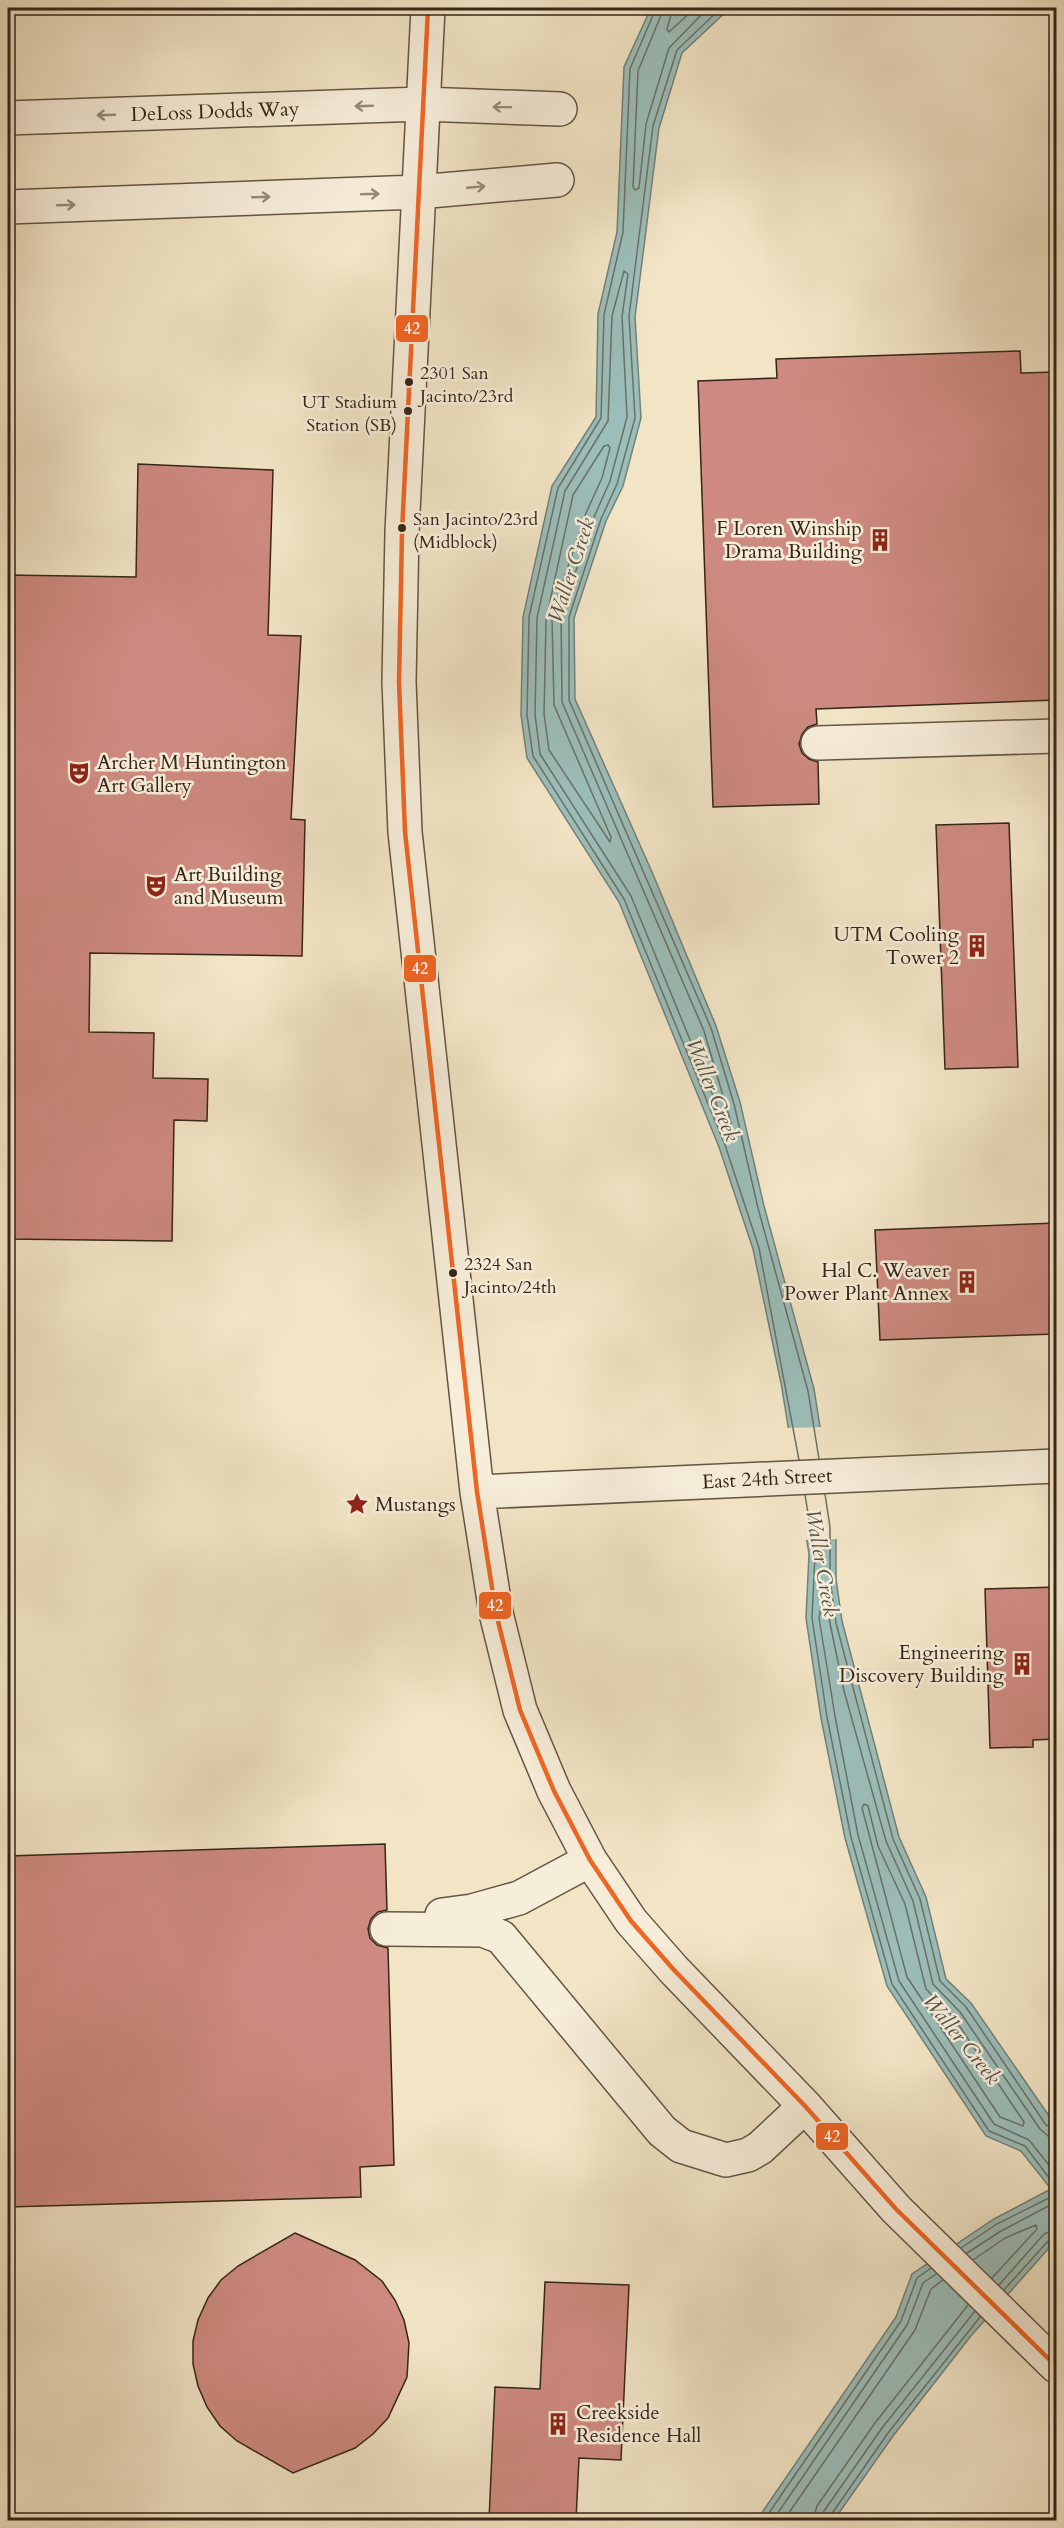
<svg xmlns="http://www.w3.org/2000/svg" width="1064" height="2528" font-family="Cardo,serif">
	<rect width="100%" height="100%" fill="#f2e5c6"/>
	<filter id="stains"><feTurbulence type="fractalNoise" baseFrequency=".00333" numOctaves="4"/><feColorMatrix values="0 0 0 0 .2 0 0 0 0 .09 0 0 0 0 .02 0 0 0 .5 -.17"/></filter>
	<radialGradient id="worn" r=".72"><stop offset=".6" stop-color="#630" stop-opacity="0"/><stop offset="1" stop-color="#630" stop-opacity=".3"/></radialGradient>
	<!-- water -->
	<path fill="#9cbeba" stroke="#738179" stroke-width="1.5" d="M651,8H730L682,53L659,128L635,317L641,418L623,486L606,521L574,618L575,699L652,872L716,1026L740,1102L764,1206L814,1389L836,1527V1579L842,1621L899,1837L926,1897L946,1979L971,2003L1056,2126V2240L970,2337L893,2436L834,2520H757L896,2317L912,2274L994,2219L1051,2189L1021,2151L986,2136L887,1986L845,1838L821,1718L806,1618L809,1554L781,1383L753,1249L719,1147L619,902L527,758L521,715L523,617L552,486L596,417L598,314L617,232L624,67Z"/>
	<!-- pier -->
	<path fill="#f2e5c6" d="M823,1427L839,1539L804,1540L785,1428Z"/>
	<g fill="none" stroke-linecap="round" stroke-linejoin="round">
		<!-- shore -->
		<path stroke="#687268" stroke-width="1.5" d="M656,8L630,69L623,232L604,315L601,418L558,488L529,617L527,715L533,756L624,899L725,1145L759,1248L799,1460
			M664,8L638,71L633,187L635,190L639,188L646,124L669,48L708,8
			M673,8L667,29L669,32L695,8
			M721,8L677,50L653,126L629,316L635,418L617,484L601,519L569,617V700L711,1028L734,1104L758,1208L808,1391L819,1459
			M624,271L628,274L622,317L627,417L610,481L594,517L561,615L562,702L704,1031L731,1123L728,1126L725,1125L631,896L540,754L535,714L537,618L565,491L608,421L612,316Z
			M608,445L610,448L602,478L586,513L554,608L551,609L549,606L573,495L604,446Z
			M548,615L552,618L554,705L611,837L610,842L549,750L544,714L546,620Z
			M825,1494L830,1527V1579L836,1623L893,1839L920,1899L940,1981L966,2007L1046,2125L1056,2130
			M805,1495L815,1555L812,1618L827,1717L851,1837L892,1984L989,2131L1025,2146L1056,2187
			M864,1804L868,1806L878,1846L905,1904L926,1989L954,2018L1024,2122L1023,2126L1000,2117L907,1977L862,1808Z
			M1056,2138L1048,2136L1040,2129L960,2012L933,1984L913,1901L886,1841L844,1691L826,1604L822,1602L819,1618L835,1716L858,1835L899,1981L994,2124L1029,2140L1056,2174
			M961,2248L997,2224L1053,2196L1056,2191
			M967,2253L1001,2231L1056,2202
			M973,2260L1005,2238L1036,2225L1037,2229L992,2278
			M999,2285L1044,2234L1056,2229
			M1004,2290L1050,2239L1056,2237
			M764,2520L901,2321L917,2278L931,2268
			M773,2520L907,2325L923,2283L936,2274
			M784,2520L915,2330L931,2289L943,2280
			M813,2520L817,2506L875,2423L968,2305
			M822,2520L824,2511L882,2428L975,2311
			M830,2520L831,2515L888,2433L980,2317"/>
	</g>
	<!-- building -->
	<path fill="#ce8a80" stroke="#352517" stroke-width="1.5" d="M1020,351L1021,373L1056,372V700L816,709L817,724L808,727L802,734L799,744L802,753L809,759L818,762L819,804L713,807L698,381L777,378L776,359Z
		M138,464L273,470L268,635L301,636L291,819L305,820L302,956L90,953L89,1032L154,1033L153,1078L208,1079L207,1121L174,1120L172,1241L8,1239V575L136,577Z
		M1009,823L1018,1067L945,1069L936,825Z
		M1056,1223V1334L880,1340L875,1230Z
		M1056,1587V1739L1033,1740V1747L990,1748L985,1589Z
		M385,1844L387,1910L378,1912L371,1919L368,1929L370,1938L377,1945L388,1948L394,2165L360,2167L361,2197L8,2207V1856Z
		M295,2233L355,2260L382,2281L395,2300L404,2320L409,2343L407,2377L388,2418L373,2434L355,2448L293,2473L237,2441L220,2426L207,2407L198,2386L193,2364V2341L198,2320L208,2298L221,2280L238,2266Z
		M545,2282L629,2285L621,2460L579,2458L576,2520H489L495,2387L540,2389Z"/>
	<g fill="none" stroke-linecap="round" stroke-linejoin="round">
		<!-- minor casing -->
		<g stroke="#645543" stroke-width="36">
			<path id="minor" d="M428,8L402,532L399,682L405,832L477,1492L496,1613L520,1710L554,1791L590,1860L631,1921L674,1970L805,2106L896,2209L1056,2366
				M8,118L422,104L560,109
				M8,207L418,192L557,180
				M818,743L1056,736
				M477,1492L1056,1466
				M442,1915L472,1911L519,1898L590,1860
				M387,1929L483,1930L501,1937L662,2131L681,2146L726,2160L748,2155L760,2148L805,2106"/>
		</g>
		<!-- minor -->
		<use href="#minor" stroke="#f7eeda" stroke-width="33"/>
		<!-- bus-1 casing -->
		<g stroke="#f7eeda" stroke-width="9">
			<path id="bus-1" d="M428,8L402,532L399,682L405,832L477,1492L496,1613L520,1710L554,1791L590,1860L631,1921L674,1970L805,2106L896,2209L1056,2366"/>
		</g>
		<!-- bus-1 -->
		<use href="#bus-1" stroke="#f26522" stroke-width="4.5"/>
	</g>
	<!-- one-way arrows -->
	<defs><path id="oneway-shaft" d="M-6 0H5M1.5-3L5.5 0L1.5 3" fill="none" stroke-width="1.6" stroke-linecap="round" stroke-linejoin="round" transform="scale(1.5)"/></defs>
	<g stroke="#968a78">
		<use href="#oneway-shaft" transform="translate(364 106) rotate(178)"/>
		<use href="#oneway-shaft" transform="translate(502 107) rotate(-179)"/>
		<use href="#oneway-shaft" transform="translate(106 115) rotate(178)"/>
		<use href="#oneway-shaft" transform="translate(476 187) rotate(-5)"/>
		<use href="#oneway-shaft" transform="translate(370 194) rotate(-2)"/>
		<use href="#oneway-shaft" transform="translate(261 197) rotate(-2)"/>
		<use href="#oneway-shaft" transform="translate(66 205) rotate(-2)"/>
	</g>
	<!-- icons -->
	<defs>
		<g id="building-bare" transform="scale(1.8)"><path d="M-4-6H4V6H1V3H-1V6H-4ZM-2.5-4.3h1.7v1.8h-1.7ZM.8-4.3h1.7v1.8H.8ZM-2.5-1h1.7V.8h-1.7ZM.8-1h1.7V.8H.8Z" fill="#8f2418" stroke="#f7eeda" stroke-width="2.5" paint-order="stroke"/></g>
		<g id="theatre-bare" transform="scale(1.8)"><path d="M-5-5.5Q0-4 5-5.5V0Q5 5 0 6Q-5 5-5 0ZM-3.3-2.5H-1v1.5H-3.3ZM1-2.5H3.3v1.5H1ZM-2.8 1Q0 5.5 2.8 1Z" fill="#8f2418" stroke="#f7eeda" stroke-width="2.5" paint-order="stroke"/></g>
		<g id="sight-bare" transform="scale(1.8)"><path d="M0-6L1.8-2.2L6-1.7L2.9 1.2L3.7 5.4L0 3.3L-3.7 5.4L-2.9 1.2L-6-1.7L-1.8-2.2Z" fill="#8f2418" stroke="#f7eeda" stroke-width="2.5" paint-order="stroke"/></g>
	</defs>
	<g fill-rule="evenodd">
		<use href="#building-bare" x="880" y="540"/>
		<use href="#theatre-bare" x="79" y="773"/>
		<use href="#theatre-bare" x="156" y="886"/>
		<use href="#building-bare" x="977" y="946"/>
		<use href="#building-bare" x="967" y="1282"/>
		<use href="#sight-bare" x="357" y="1504"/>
		<use href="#building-bare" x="1022" y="1664"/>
		<use href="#building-bare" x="558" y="2424"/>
	</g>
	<!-- markers -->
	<g fill="#352517" stroke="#f7eeda" stroke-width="2">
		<circle cx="409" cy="382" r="5"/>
		<circle cx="408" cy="411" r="5"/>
		<circle cx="402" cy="528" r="5"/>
		<circle cx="453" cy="1273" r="5"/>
	</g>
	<g text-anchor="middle" stroke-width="5" stroke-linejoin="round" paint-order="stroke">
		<!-- bus labels -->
		<g font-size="18" fill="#352517" stroke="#f7eeda" text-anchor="start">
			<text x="420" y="379">2301 San<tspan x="420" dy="23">Jacinto/23rd</tspan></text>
			<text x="397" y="408" text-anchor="end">UT Stadium<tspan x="397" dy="23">Station (SB)</tspan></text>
			<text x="413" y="525">San Jacinto/23rd<tspan x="413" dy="23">(Midblock)</tspan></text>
			<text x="464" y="1270">2324 San<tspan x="464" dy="23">Jacinto/24th</tspan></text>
		</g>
		<!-- street labels -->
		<g font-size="20" fill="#352517" stroke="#f7eeda">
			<text transform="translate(215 111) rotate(-2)" y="7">DeLoss Dodds Way</text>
			<text transform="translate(767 1478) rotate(-3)" y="7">East 24th Street</text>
		</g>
		<!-- poi labels -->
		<g font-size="20" fill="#352517" stroke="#f7eeda" text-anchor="end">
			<text x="862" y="535">F Loren Winship<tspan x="862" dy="23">Drama Building</tspan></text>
			<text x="97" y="769" text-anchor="start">Archer M Huntington<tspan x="97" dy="23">Art Gallery</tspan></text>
			<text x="174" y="881" text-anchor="start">Art Building<tspan x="174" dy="23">and Museum</tspan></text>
			<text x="959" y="941">UTM Cooling<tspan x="959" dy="23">Tower 2</tspan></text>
			<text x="949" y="1277">Hal C. Weaver<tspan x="949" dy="23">Power Plant Annex</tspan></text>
			<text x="375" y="1511" text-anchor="start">Mustangs</text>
			<text x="1004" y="1659">Engineering<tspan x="1004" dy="23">Discovery Building</tspan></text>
			<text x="576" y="2419" text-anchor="start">Creekside<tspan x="576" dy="23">Residence Hall</tspan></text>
		</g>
		<!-- water labels -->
		<g font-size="21" font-style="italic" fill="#545348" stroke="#f7eeda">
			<text transform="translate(571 570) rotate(-72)" y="7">Waller Creek</text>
			<text transform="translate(713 1090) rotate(68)" y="7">Waller Creek</text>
			<text transform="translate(822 1563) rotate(80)" y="7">Waller Creek</text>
			<text transform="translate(962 2039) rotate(51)" y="7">Waller Creek</text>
		</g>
	</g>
	<g stroke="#f7eeda" stroke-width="2">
		<rect x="395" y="314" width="34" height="29" rx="6" fill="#f26522"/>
		<rect x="403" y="954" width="34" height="29" rx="6" fill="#f26522"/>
		<rect x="478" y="1591" width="34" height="29" rx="6" fill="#f26522"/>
		<rect x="815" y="2122" width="34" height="29" rx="6" fill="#f26522"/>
	</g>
	<g font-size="16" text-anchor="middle" font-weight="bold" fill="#fff">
		<text x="412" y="334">42</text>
		<text x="420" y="974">42</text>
		<text x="495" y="1611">42</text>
		<text x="832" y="2142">42</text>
	</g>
	<!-- margin -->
	<rect width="1064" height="2528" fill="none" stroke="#f2e5c6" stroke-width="30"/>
	<rect x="9" y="9" width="1046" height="2510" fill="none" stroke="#352517" stroke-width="3"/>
	<rect x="15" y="15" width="1034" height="2498" fill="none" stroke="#352517" stroke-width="1.5"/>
	<rect width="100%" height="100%" filter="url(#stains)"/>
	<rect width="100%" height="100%" fill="url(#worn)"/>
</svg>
